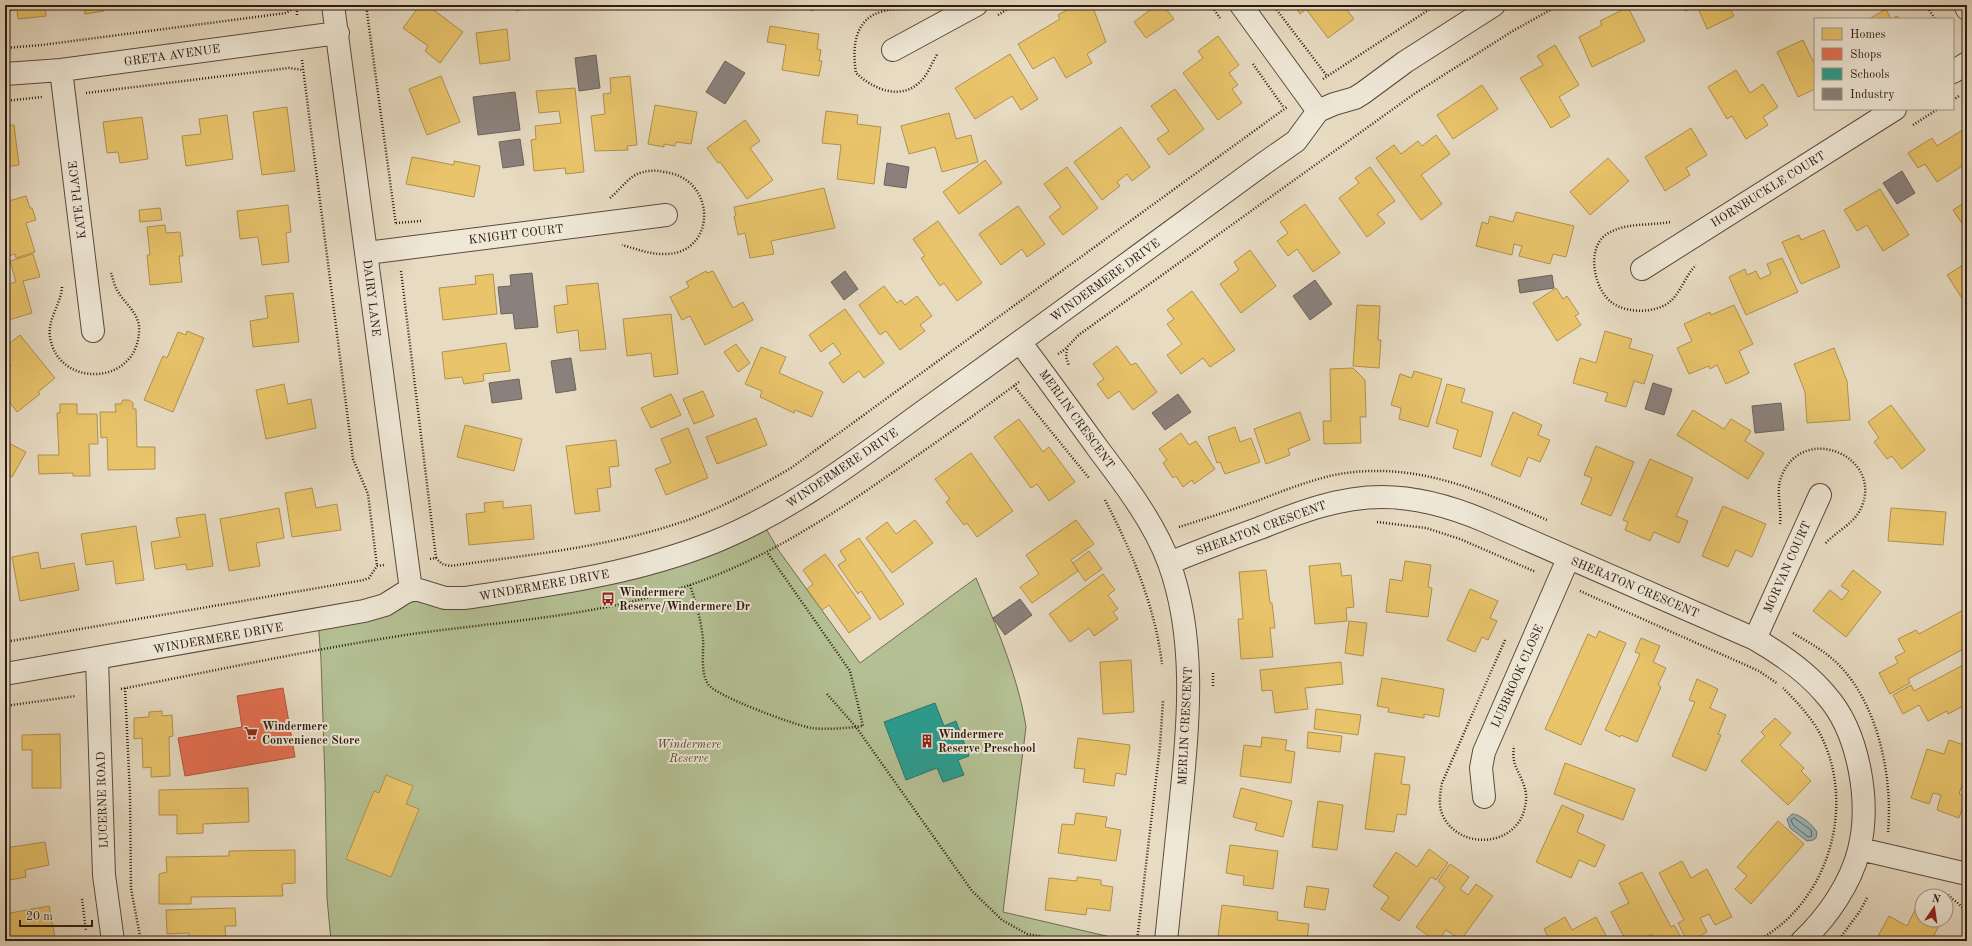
<svg xmlns="http://www.w3.org/2000/svg" width="1972" height="946" font-family="'Old Standard TT',serif">
	<rect width="100%" height="100%" fill="#e7dbc2"/>
	<filter id="stains"><feTurbulence type="fractalNoise" baseFrequency=".005" numOctaves="4"/><feColorMatrix values="0 0 0 0 .2 0 0 0 0 .09 0 0 0 0 .02 0 0 0 .5 -.17"/></filter>
	<radialGradient id="worn" r=".72"><stop offset=".6" stop-color="#630" stop-opacity="0"/><stop offset="1" stop-color="#630" stop-opacity=".3"/></radialGradient>
	<!-- green -->
	<path fill="#b4c094" stroke="#706d52" d="M761,520L779,551L860,663L976,578C996,626 1018,676 1026,727L1003,912L1128,941H331L327,898L325,781L321,660L318,620L392,601L544,585Z"/>
	<!-- water -->
	<path fill="#9bb8bd" stroke="#6f7978" d="M1792,814C1800,814 1813,825 1817,832L1816,838L1813,840L1807,841L1790,828L1787,819Z"/>
	<!-- homes -->
	<path fill="#e9c46a" stroke="#b1914f" d="M5,5H45L46,16L18,19L17,10L5,11Z
		M83,5H103L104,11L85,14Z
		M420,5H427L463,32L440,63L425,51L428,46L403,28Z
		M515,5H544L516,11Z
		M808,5H823L811,11Z
		M1076,5H1092L1106,42L1087,54L1092,63L1066,78L1054,57L1033,69L1018,44L1060,19L1058,15Z
		M1147,5H1172L1166,9L1174,19L1146,38L1134,22L1150,10Z
		M1294,5H1343L1354,19L1328,38L1306,9L1300,14Z
		M1682,5H1728L1734,16L1707,29L1697,6L1685,11Z
		M1628,7L1645,41L1592,67L1579,37L1602,25L1600,21Z
		M1886,9L1891,19L1897,16L1899,19H1869Z
		M770,26L819,34L817,49L821,50L819,61H822L819,76L782,70L786,45L767,42Z
		M507,29L510,60L480,64L476,33Z
		M1218,36L1239,65L1229,73L1238,85L1232,89L1242,103L1218,120L1183,73L1203,58L1198,51Z
		M1803,40L1814,63H1815V89L1798,97L1777,52Z
		M1555,45L1579,85L1559,97L1570,116L1551,128L1520,78L1543,65L1537,56Z
		M1010,54L1038,99L1021,110L1012,96L975,119L955,88Z
		M1736,70L1750,93L1763,84L1778,107L1763,117L1768,125L1746,139L1732,116L1727,119L1708,87Z
		M441,76L460,122L427,135L409,89Z
		M630,76L637,145L627,146L628,150L595,151L591,116L605,114L603,94L611,93L610,78Z
		M1482,85L1498,109L1453,139L1437,115Z
		M575,88L584,172L566,174L565,168L534,171L531,140L536,139L535,126L561,123L559,111L539,113L536,91Z
		M1175,89L1204,129L1169,155L1157,139L1169,131L1151,106Z
		M655,105L697,112L691,144L676,142L675,146L664,144V147L648,144Z
		M287,107L295,171L262,175L253,112Z
		M826,111L858,115L857,124L881,127L874,184L837,179L841,145L822,143Z
		M949,113L956,139L971,135L978,162L942,172L935,147L909,154L901,126Z
		M227,115L233,159L186,166L182,136L201,134L199,119Z
		M142,117L148,159L120,163L118,152L107,153L103,122Z
		M745,120L760,141L750,148L773,180L747,199L720,162L718,163L707,148Z
		M14,125L19,165L5,167V126Z
		M1121,127L1150,167L1132,181L1127,174L1117,182L1120,186L1102,200L1074,162Z
		M1691,128L1707,155L1686,168L1690,175L1665,191L1645,157Z
		M1964,129L1967,134V163L1937,182L1925,164L1918,168L1908,153L1932,138L1937,146Z
		M1436,135L1450,154L1421,175L1442,204L1421,220L1376,158L1394,145L1401,154L1418,141L1422,146Z
		M412,157L454,165V161L480,166L474,197L406,184Z
		M1608,158L1629,181L1590,215L1570,192Z
		M985,160L1002,183L959,214L943,192Z
		M1067,167L1098,208L1063,235L1049,217L1061,207L1044,184Z
		M1370,167L1395,201L1377,214L1385,223L1367,237L1339,198L1359,183L1355,178Z
		M824,188L835,228L771,241L774,254L750,258L745,233L738,235L734,216H736L734,207Z
		M1880,189L1909,235L1883,251L1867,225L1857,231L1844,210Z
		M26,196L30,208H32L36,220L26,223L35,252L16,258L15,254L5,257V202Z
		M1967,201V231L1953,210Z
		M1305,204L1340,253L1313,272L1297,249L1288,256L1277,241L1288,233L1280,222Z
		M288,205L291,232L286,233L289,262L262,265L258,237L240,239L237,211Z
		M1018,206L1045,244L1027,257L1022,249L1001,265L979,234Z
		M160,208L162,220L140,222L139,210Z
		M1516,212L1574,226L1566,257L1553,254L1550,264L1519,256L1522,246L1514,244L1512,255L1476,246L1482,222L1488,224L1490,216L1513,222Z
		M938,221L982,283L957,301L944,283L940,286L921,258L925,256L913,239Z
		M165,225L166,233L180,232L183,256H179L182,282L150,285L147,255H150L147,227Z
		M1824,230L1840,267L1801,284L1782,242L1799,235L1801,240Z
		M1250,250L1276,286L1241,313L1220,284L1239,270L1234,262Z
		M33,254L40,277L23,281L32,313L5,321V285L16,282L10,261Z
		M1782,258L1798,292L1746,315L1729,277L1745,269L1747,275L1756,271L1760,279L1771,274L1767,264Z
		M1966,263L1967,265V306L1947,275Z
		M706,271L707,273L713,271L733,308L743,302L753,320L705,345L690,316L682,320L670,297L689,287L686,282Z
		M493,274L497,314L443,320L439,288L476,284L475,276Z
		M598,283L606,349L580,351L578,330L557,333L554,306L568,304L566,286Z
		M884,286L897,303L901,300L905,305L917,296L932,316L920,325L925,331L900,350L886,331L880,335L859,305Z
		M1556,288L1563,299L1567,296L1579,314L1575,316L1581,325L1557,341L1533,303Z
		M1192,291L1235,350L1210,367L1203,358L1181,374L1167,355L1182,344L1167,324L1174,319L1167,310Z
		M293,293L299,342L253,347L250,321L268,318L265,296Z
		M1357,305L1380,306L1378,340H1381L1379,368L1353,366Z
		M1734,305L1753,344L1739,351L1749,373L1726,384L1717,365L1710,369L1709,366L1689,374L1677,348L1692,341L1684,324L1710,312L1711,315Z
		M845,309L884,363L864,378L859,371L843,383L829,363L841,354L833,343L821,352L809,335Z
		M671,314L678,374L654,377L651,353L627,356L623,319Z
		M187,331L204,338L173,412L144,400L163,356L167,358L178,332L186,335Z
		M1605,331L1632,339L1629,348L1653,355L1644,384L1634,381L1626,407L1605,401L1608,393L1573,383L1580,358L1596,363Z
		M20,335L55,378L38,392L40,394L17,412L8,400L5,402V371L11,366L5,358V347Z
		M506,343L510,371L483,374L484,381L464,384L462,377L445,379L442,352Z
		M736,344L750,363L738,372L724,352Z
		M1117,346L1131,365L1136,363L1157,392L1133,410L1119,391L1108,399L1097,384L1104,379L1093,364Z
		M761,347L786,357L779,373L823,392L812,417L795,410L794,413L760,397L762,391L745,384Z
		M1834,348L1847,381L1850,420L1807,423L1805,392L1794,364Z
		M1353,368L1365,380L1366,417H1360L1361,443L1324,444L1323,421H1331L1330,369Z
		M1414,371L1442,379L1428,427L1399,419L1401,408L1391,405L1400,374L1412,378Z
		M284,384L288,404L311,399L316,428L266,439L256,390Z
		M1447,384L1465,389L1461,402L1493,412L1481,457L1453,448L1458,430L1436,423Z
		M703,391L714,416L694,424L683,399Z
		M671,394L681,415L651,428L641,408Z
		M123,400H129L133,403V409H136L137,447H155V469L108,470L107,437L101,438L100,412H116L115,404H121Z
		M60,404H77V414H97L98,444H89L90,476H73V473L39,474L38,455H59L57,413H60Z
		M1891,405L1925,450L1902,469L1892,456L1887,459L1874,442L1879,438L1868,422Z
		M1693,410L1724,429L1731,419L1751,431L1745,441L1764,453L1748,479L1677,435Z
		M1300,412L1310,440L1288,449L1290,455L1266,464L1254,429Z
		M1513,412L1542,425L1538,435L1550,440L1540,462L1528,457L1520,477L1491,465Z
		M756,418L767,445L717,464L706,437Z
		M1019,419L1043,452L1049,447L1075,482L1049,501L1037,484L1031,488L994,437Z
		M465,425L522,439L514,471L457,457Z
		M1235,427L1240,442L1251,438L1260,462L1225,474L1220,462L1217,463L1208,437Z
		M688,428L708,478L666,495L655,469L671,463L661,439Z
		M1181,433L1189,445L1196,441L1215,469L1194,484L1192,480L1183,487L1176,476L1173,478L1163,463L1167,460L1159,449Z
		M616,440L619,466L609,467L611,487L597,489L600,511L575,514L566,446Z
		M5,441L26,452L12,477L5,473Z
		M1596,446L1634,462L1611,516L1581,504L1592,478L1584,475Z
		M971,453L1013,511L977,537L967,523L964,525L946,502L950,499L935,479Z
		M1650,459L1693,478L1676,516L1688,521L1679,543L1654,532L1650,541L1625,530L1628,522L1623,520Z
		M312,488L316,508L337,504L341,530L292,537L285,493Z
		M503,501V508L531,505L534,539L469,545L466,514L485,512L484,503Z
		M1723,506L1766,524L1752,557L1736,550L1728,567L1702,556Z
		M279,508L284,538L256,543L260,566L229,571L220,519Z
		M1891,508L1946,512L1943,545L1888,541Z
		M205,514L213,566L187,570L186,564L155,569L151,542L180,537L176,518Z
		M915,520L933,543L892,573L866,538L887,522L896,534Z
		M1076,520L1094,544L1071,560L1078,571L1032,603L1020,587L1039,574L1026,555Z
		M136,526L144,580L116,584L113,561L86,565L81,534Z
		M859,538L904,604L880,620L861,591L858,594L838,565L846,560L840,551Z
		M1089,551L1102,569L1085,581L1073,563Z
		M38,552L41,569L74,563L79,590L20,601L12,557Z
		M825,554L871,618L849,633L829,605L822,610L807,589L813,584L803,570Z
		M1405,561L1431,565L1428,587L1432,588L1428,617L1386,612L1390,579L1402,581Z
		M1340,563L1342,576L1351,575L1354,607L1346,608L1347,621L1315,624L1309,566Z
		M1266,570L1270,603H1272L1275,628H1270L1273,657L1241,659L1238,619H1243L1239,572Z
		M1853,570L1881,592L1846,637L1813,611L1830,590L1842,600L1849,591L1841,586Z
		M1103,574L1115,590L1108,595L1118,609L1113,612L1118,619L1094,636L1089,628L1070,642L1049,614Z
		M5,580H7L9,607H5Z
		M1470,589L1498,601L1490,618L1497,621L1488,640L1482,637L1475,652L1447,640Z
		M1967,608V647L1908,679L1910,683L1890,694L1879,673L1898,663L1895,657L1905,652L1898,639L1916,630L1919,634Z
		M1349,621L1367,623L1363,656L1345,653Z
		M1599,631L1626,643L1581,745L1545,729L1588,634L1596,638Z
		M1641,638L1660,646L1653,662L1666,668L1658,685L1661,687L1637,742L1621,735L1620,737L1605,730L1640,654L1635,652Z
		M1131,660L1134,712L1103,714L1100,662Z
		M1341,662L1343,684L1305,688L1308,709L1275,713L1272,690L1262,691L1260,670Z
		M1967,663V704L1948,714L1947,711L1928,721L1919,705L1903,714L1893,695L1911,685L1914,691Z
		M1382,678L1444,689L1439,717L1424,714V718L1388,712L1389,708L1377,706Z
		M1697,679L1718,689L1710,708L1726,715L1718,734L1721,735L1706,771L1672,756L1695,702L1689,700Z
		M1316,709L1361,715L1358,735L1314,729Z
		M162,711V716L172,715L173,736L169,737L170,776L151,777V767L143,768L142,738L134,739V718L149,717V712Z
		M1775,718L1791,733L1780,745L1804,768L1801,771L1811,781L1788,805L1741,761L1765,736L1761,732Z
		M1308,732L1342,736L1340,752L1307,748Z
		M60,734L61,788H32V750H22V735Z
		M1262,737L1287,740L1285,750L1295,752L1291,783L1240,776L1244,745L1261,747Z
		M1078,738L1130,745L1126,775L1116,773L1114,786L1083,782L1085,769L1074,768Z
		M1949,740L1967,746V770L1959,794L1966,797L1959,818L1937,810L1941,795L1933,793L1929,804L1911,798L1927,749L1944,754Z
		M5,742H7L5,813Z
		M1375,753L1405,757L1401,784L1410,785L1406,815L1397,814L1394,832L1365,829Z
		M1565,763L1635,789L1623,820L1554,794Z
		M386,775L413,786L406,804L419,809L391,877L346,859L374,791L379,793Z
		M248,788L249,822L203,824V833L177,834V815H159V790Z
		M1241,788L1292,801L1283,837L1255,830L1257,823L1233,817Z
		M1318,801L1343,805L1337,850L1312,847Z
		M1562,805L1584,815L1577,832L1605,845L1595,867L1579,860L1571,878L1536,862Z
		M1076,813L1107,817L1105,827L1121,830L1116,861L1058,853L1062,824L1074,825Z
		M1778,821L1804,844L1751,904L1735,889L1747,876L1737,867Z
		M45,842L49,865L25,870L26,877L5,881V848Z
		M1230,845L1278,851L1273,889L1243,885L1244,876L1226,873Z
		M1429,849L1448,863L1436,880L1431,877L1399,921L1381,909L1389,897L1373,886L1396,852L1417,867Z
		M295,850V883L282,884L283,896L191,897V904H159V874L167,872L166,857L229,856V851Z
		M1682,861L1691,878L1707,869L1732,917L1715,925L1709,914L1700,918L1707,932L1691,941H1687L1678,923L1684,920L1659,873Z
		M1450,864L1469,877L1460,889L1468,895L1476,884L1493,896L1461,940L1446,930L1438,941H1436L1416,927L1445,887L1438,881Z
		M1642,872L1671,927L1674,925L1683,941H1656L1652,934L1639,941H1626L1611,912L1629,903L1619,883Z
		M1077,877L1101,880V885L1113,887L1110,911L1087,908L1086,915L1045,910L1049,878L1077,881Z
		M1307,886L1329,889L1325,910L1304,907Z
		M1222,905L1278,912L1277,920L1309,924L1307,941H1247L1248,939L1218,936Z
		M49,906L55,938L42,941H6L5,914Z
		M235,908L236,926H225L226,941H189V933L167,934L166,910Z
		M1916,908L1922,911V920H1938L1941,922L1931,941H1883L1877,938L1889,916L1907,926Z
		M1565,917L1572,930L1596,917L1609,941H1550L1544,929Z"/>
	<!-- shops -->
	<path fill="#e76f51" stroke="#af563e" d="M283,688L295,757L185,776L178,738L242,727L237,696Z"/>
	<!-- schools -->
	<path fill="#2a9d8f" stroke="#2b7669" d="M935,703L944,726L956,721L969,756L958,760L964,775L943,782L937,768L906,780L884,722Z"/>
	<!-- industry -->
	<path fill="#8a817c" stroke="#6e625c" d="M596,55L600,88L579,91L575,58Z
		M725,61L745,73L725,104L706,92Z
		M515,92L520,130L478,135L473,97Z
		M520,139L524,165L503,168L499,142Z
		M887,163L909,167L906,188L884,185Z
		M1902,171L1915,193L1897,204L1883,183Z
		M845,271L858,289L844,300L831,282Z
		M532,273L538,327L515,329L513,313L501,314L498,287L511,286L510,275Z
		M1552,275L1554,288L1520,293L1518,280Z
		M1315,280L1332,304L1310,320L1293,296Z
		M571,358L576,390L556,393L551,361Z
		M519,379L522,399L492,403L489,383Z
		M1653,383L1672,389L1664,415L1645,409Z
		M1178,394L1191,412L1165,430L1152,413Z
		M1781,403L1784,430L1755,433L1752,406Z
		M1020,599L1032,615L1005,635L993,618Z"/>
	<g fill="none" stroke-linecap="round" stroke-linejoin="round">
		<!-- shore -->
		<path stroke="#646967" stroke-width="1" d="M1794,818L1811,830L1812,836L1808,837L1793,825L1791,820Z"/>
		<!-- street casing -->
		<g stroke="#5c4a3d" stroke-width="24">
			<path id="street" d="M333,5L411,590
				M1241,5L1318,111
				M1965,5L1967,9
				M893,50L976,5
				M61,70L93,331
				M1953,72L1967,63
				M5,74L61,70L338,33
				M367,253L666,215
				M1642,269L1895,109
				M1020,342C1047,378 1073,414 1099,450C1124,483 1155,524 1169,563C1196,637 1189,722 1181,798C1176,846 1171,894 1166,941
				M1169,563C1199,551 1229,539 1260,528C1300,512 1339,497 1382,497C1418,497 1452,507 1485,521L1755,639C1781,654 1807,672 1826,695C1859,732 1871,802 1859,850C1851,883 1827,918 1802,941
				M1755,639L1820,495
				M97,659L104,875L113,941
				M5,674L364,611L385,605L404,593L411,590H419L445,598H465C549,585 634,574 714,542C798,508 869,450 942,398C1051,320 1158,241 1266,162L1296,141L1318,111L1334,104L1355,98L1363,93L1405,62L1494,5
				M1484,797L1481,768L1484,752L1568,559
				M1860,849L1967,874"/>
		</g>
		<!-- path -->
		<path stroke="#2d1a11" stroke-width="2.5" stroke-dasharray="1 2" stroke-linecap="butt" d="M297,5V16
			M366,5L396,225
			M1211,5L1220,18
			M1273,5L1327,76
			M1926,5L1935,19
			M918,8C907,10 895,8 884,11C854,18 852,47 856,73C873,89 900,101 920,82C928,75 932,62 938,53
			M998,15L1014,5
			M5,48L42,45L286,13L296,7
			M302,60L353,459L368,494L377,566
			M1253,64L1284,108
			M1323,79L1436,5
			M86,93L289,68L303,70
			M1953,100L1959,96
			M5,101L42,97
			M1913,125L1938,109
			M610,198C620,190 629,176 640,173C649,170 656,170 664,172C717,178 717,252 667,254C651,255 637,249 622,245
			M1670,222C1649,226 1626,222 1607,234C1585,248 1594,292 1614,304C1629,313 1652,313 1667,304C1681,294 1684,277 1696,265
			M396,223L421,221
			M401,271L436,558
			M62,287C61,304 47,320 50,337C58,390 142,386 139,326C137,311 124,303 117,290C114,285 113,278 111,273
			M1067,349L1066,357L1069,366
			M1058,354C1067,349 1072,341 1080,334L1414,94L1511,32L1559,5
			M1014,386L1089,478
			M1105,500C1132,552 1155,606 1162,664
			M1377,522L1426,528L1460,539L1536,572
			M1780,524C1782,508 1775,490 1782,475C1804,423 1882,456 1862,506C1855,524 1836,531 1825,544
			M1179,527C1205,519 1231,510 1257,501C1282,491 1308,481 1334,475C1413,460 1477,489 1547,520
			M430,559L436,558L442,564L450,566C528,555 609,547 685,521C722,508 757,488 791,468L1287,107
			M690,585C696,603 701,620 703,639C704,653 700,671 708,684C715,696 795,725 811,728C827,730 847,728 863,726L850,671L767,552
			M1580,591L1759,671L1778,684
			M1793,633C1808,642 1823,650 1836,662C1878,702 1893,777 1888,832
			M1505,640L1442,783C1440,794 1438,806 1443,816C1460,851 1517,847 1525,807C1529,791 1522,781 1516,767C1513,760 1513,753 1514,746
			M5,642L364,580L369,578L377,566L384,565
			M1213,673V686
			M125,688L130,794L131,889L141,941
			M121,689C218,670 314,649 412,634C505,621 600,616 690,585C763,560 826,519 889,475C933,445 976,414 1019,382
			M827,694L856,727L972,891L1002,920L1027,934L1068,941
			M5,706L76,696
			M1948,895L1967,911
			M82,899L86,931
			M1137,941L1160,746L1163,701
			M1757,941C1830,902 1858,802 1818,730C1809,715 1796,701 1783,688
			M1838,941L1860,911L1867,898"/>
		<!-- street -->
		<use href="#street" stroke="#efe8d7" stroke-width="22"/>
	</g>
	<!-- icons -->
	<defs>
		<g id="bus-bare" transform="scale(1.08)"><path d="M-5-6H5V4H4V6H2V4H-2V6H-4V4H-5ZM-3.5-4V0h7V-4ZM-3.5 1.2v1.5H-2V1.2ZM2 1.2v1.5H3.5V1.2Z" fill="#8f2418" stroke="#efe8d7" stroke-width="2.5" paint-order="stroke"/></g>
		<g id="supermarket-bare" transform="scale(1.08)"><path d="M-6-5.5h2.5l.6 2H6L4.5 2H-2.5L-4.4-4H-6ZM-1.5 3.2a1.3 1.3 0 1 0 .1 0ZM3 3.2a1.3 1.3 0 1 0 .1 0Z" fill="#8f2418" stroke="#efe8d7" stroke-width="2.5" paint-order="stroke"/></g>
		<g id="building-bare" transform="scale(1.08)"><path d="M-4-6H4V6H1V3H-1V6H-4ZM-2.5-4.3h1.7v1.8h-1.7ZM.8-4.3h1.7v1.8H.8ZM-2.5-1h1.7V.8h-1.7ZM.8-1h1.7V.8H.8Z" fill="#8f2418" stroke="#efe8d7" stroke-width="2.5" paint-order="stroke"/></g>
	</defs>
	<g fill-rule="evenodd">
		<use href="#bus-bare" x="608" y="599"/>
		<use href="#supermarket-bare" x="251" y="733"/>
		<use href="#building-bare" x="927" y="741"/>
	</g>
	<g text-anchor="middle" stroke-width="4" stroke-linejoin="round" paint-order="stroke">
		<!-- street labels -->
		<g font-size="12" fill="#2d1a11" stroke="#efe8d7">
			<text transform="translate(172 55) rotate(-8)" y="4">GRETA AVENUE</text>
			<text transform="translate(1768 189) rotate(-32)" y="4">HORNBUCKLE COURT</text>
			<text transform="translate(77 200) rotate(-97)" y="4">KATE PLACE</text>
			<text transform="translate(516 234) rotate(-7)" y="4">KNIGHT COURT</text>
			<text transform="translate(1105 280) rotate(-36)" y="4">WINDERMERE DRIVE</text>
			<text transform="translate(372 298) rotate(83)" y="4">DAIRY LANE</text>
			<text transform="translate(1077 419) rotate(54)" y="4">MERLIN CRESCENT</text>
			<text transform="translate(842 468) rotate(-34)" y="4">WINDERMERE DRIVE</text>
			<text transform="translate(1261 528) rotate(-20)" y="4">SHERATON CRESCENT</text>
			<text transform="translate(1787 567) rotate(-66)" y="4">MORVAN COURT</text>
			<text transform="translate(544 585) rotate(-10)" y="4">WINDERMERE DRIVE</text>
			<text transform="translate(1635 587) rotate(23)" y="4">SHERATON CRESCENT</text>
			<text transform="translate(218 638) rotate(-10)" y="4">WINDERMERE DRIVE</text>
			<text transform="translate(1517 676) rotate(-66)" y="4">LUBBROOK CLOSE</text>
			<text transform="translate(1185 726) rotate(-87)" y="4">MERLIN CRESCENT</text>
			<text transform="translate(102 800) rotate(-92)" y="4">LUCERNE ROAD</text>
		</g>
		<!-- poi labels -->
		<g font-size="12" font-weight="bold" fill="#2d1a11" stroke="#efe8d7" text-anchor="start">
			<text x="619" y="596">Windermere<tspan x="619" dy="14">Reserve/Windermere Dr</tspan></text>
			<text x="262" y="730">Windermere<tspan x="262" dy="14">Convenience Store</tspan></text>
			<text x="938" y="738">Windermere<tspan x="938" dy="14">Reserve Preschool</tspan></text>
		</g>
		<!-- park labels -->
		<g font-size="12" font-style="italic" fill="#564c38" stroke="#efe8d7">
			<text x="689" y="748">Windermere<tspan x="689" dy="14">Reserve</tspan></text>
		</g>
	</g>
	<!-- margin -->
	<rect width="1972" height="946" fill="none" stroke="#e7dbc2" stroke-width="20"/>
	<rect x="6" y="6" width="1960" height="934" fill="none" stroke="#2d1a11" stroke-width="2"/>
	<rect x="10" y="10" width="1952" height="926" fill="none" stroke="#2d1a11"/>
	<!-- legend -->
	<rect x="1814" y="18" width="140" height="92" fill="#efe8d7" stroke="#a19688"/>
	<rect x="1822" y="28" width="20" height="12" fill="#e9c46a" stroke="#a19688"/>
	<text x="1850" y="38" font-size="12" fill="#2d1a11">Homes</text>
	<rect x="1822" y="48" width="20" height="12" fill="#e76f51" stroke="#a19688"/>
	<text x="1850" y="58" font-size="12" fill="#2d1a11">Shops</text>
	<rect x="1822" y="68" width="20" height="12" fill="#2a9d8f" stroke="#a19688"/>
	<text x="1850" y="78" font-size="12" fill="#2d1a11">Schools</text>
	<rect x="1822" y="88" width="20" height="12" fill="#8a817c" stroke="#a19688"/>
	<text x="1850" y="98" font-size="12" fill="#2d1a11">Industry</text>
	<!-- north arrow -->
	<g transform="translate(1934 908) rotate(13)"><circle r="19" fill="#efe8d7" stroke="#a19688"/>
	<path d="M0-3L7 15L0 10L-7 15Z" fill="#8f2418"/>
	<text y="-6" font-size="11" font-weight="bold" text-anchor="middle" fill="#2d1a11">N</text>
	</g>
	<!-- scale -->
	<path d="M20 920v6h72v-6" fill="none" stroke="#2d1a11" stroke-width="2"/>
	<text x="26" y="920" font-size="12" fill="#2d1a11" stroke="#efe8d7" stroke-width="3" paint-order="stroke">20 m</text>
	<rect width="100%" height="100%" filter="url(#stains)"/>
	<rect width="100%" height="100%" fill="url(#worn)"/>
</svg>
